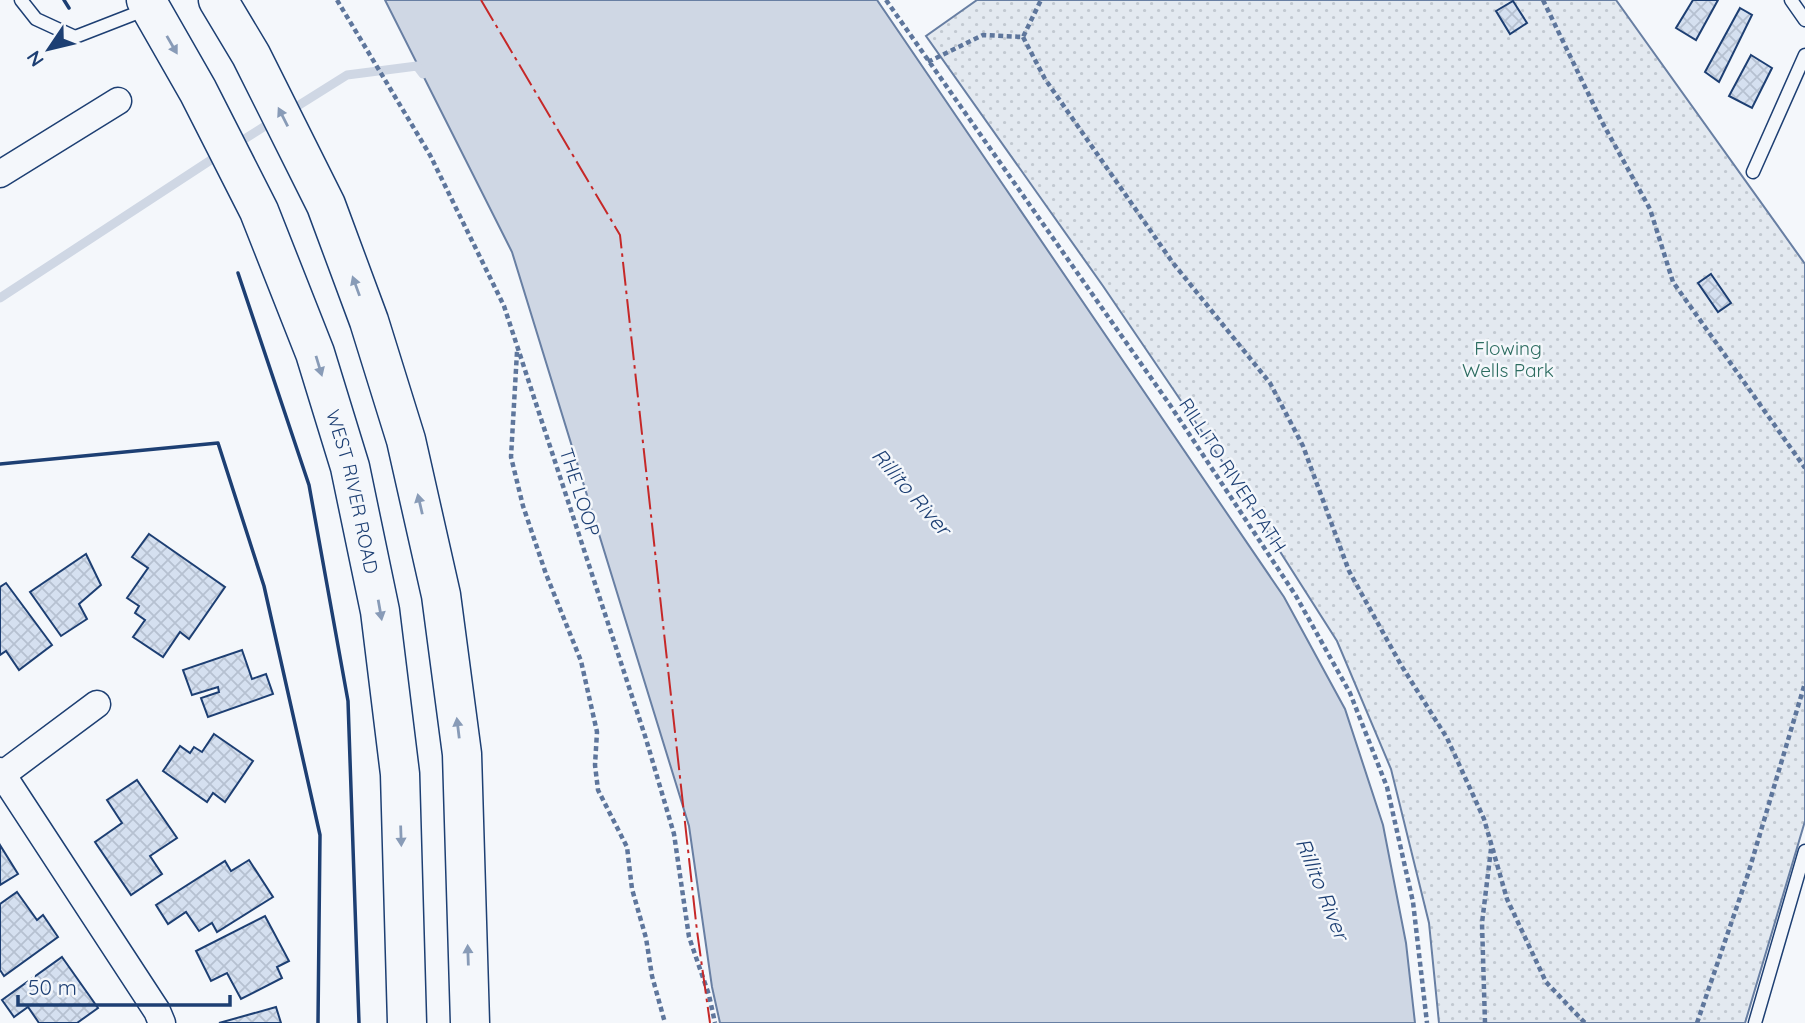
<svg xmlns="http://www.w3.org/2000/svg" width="1805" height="1023" font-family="Quicksand,sans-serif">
	<defs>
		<pattern id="park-dots" width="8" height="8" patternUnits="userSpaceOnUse" patternTransform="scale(1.75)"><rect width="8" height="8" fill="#e3e9f0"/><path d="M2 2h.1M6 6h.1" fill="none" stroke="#c2c9d1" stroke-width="1.8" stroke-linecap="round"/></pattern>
		<pattern id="building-cross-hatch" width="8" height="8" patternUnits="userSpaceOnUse" patternTransform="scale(1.75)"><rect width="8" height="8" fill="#d5e0f0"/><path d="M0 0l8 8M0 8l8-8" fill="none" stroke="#b6c1d1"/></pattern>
	</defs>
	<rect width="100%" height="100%" fill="#f4f7fb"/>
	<!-- park -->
	<path fill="url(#park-dots)" stroke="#687fa3" stroke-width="2" d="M977,0H1616L1805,264V821L1745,1023H1439L1429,923L1391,769L1337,641L1226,467L1103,286L926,36Z"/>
	<!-- water -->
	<path fill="#cfd7e4" stroke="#687fa3" stroke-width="2" d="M385,0H877L1284,597L1345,709L1383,825L1406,943L1415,1023H720L712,987L689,826L512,252Z"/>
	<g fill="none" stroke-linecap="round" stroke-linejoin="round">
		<!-- stream -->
		<path stroke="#cfd7e4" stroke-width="9" d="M288,112L347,75L417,66L423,74
			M235,145L273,121
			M0,298L220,154"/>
	</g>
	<!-- building -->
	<path fill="url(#building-cross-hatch)" stroke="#1d3f73" stroke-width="2" d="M1693,0H1718L1696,40L1676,28Z
		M1513,1L1527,23L1510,34L1496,11Z
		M1740,8L1752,15L1719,82L1705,72Z
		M1751,55L1772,68L1752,108L1729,96Z
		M1711,274L1731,303L1718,312L1698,283Z
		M149,534L225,587L189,639L180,632L163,657L133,637L145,620L135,613L139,606L127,598L148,568L132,557Z
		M86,554L101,585L79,604L87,619L61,636L30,592Z
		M6,583L52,645L19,670L6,651L0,655V587Z
		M242,650L252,679L266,674L273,694L208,717L201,698L219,692L218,687L192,695L183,670Z
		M214,734L253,761L225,802L213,793L207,802L163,771L180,746L190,753L194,747L202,752Z
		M137,780L177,838L150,856L162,874L131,895L95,842L122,823L107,800Z
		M0,845L18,874L0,885Z
		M249,860L273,897L217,932L212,923L199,931L186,912L168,924L156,905L225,861L231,871Z
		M17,892L37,920L43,915L58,937L4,976L0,970V904Z
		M265,916L289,961L277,967L282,978L241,999L227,973L211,981L196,951Z
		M62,957L98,1008L77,1023H39L28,1007L14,1017L2,1000Z
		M276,1007L281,1023H219Z"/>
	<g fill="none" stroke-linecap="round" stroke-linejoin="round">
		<!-- lane casing -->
		<g stroke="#1d3f73" stroke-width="15">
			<path id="lane" d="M21,0L36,19L75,37L147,9
				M1791,0L1805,20
				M1753,172L1805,55
				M1755,1023L1805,851"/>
		</g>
		<!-- street casing -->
		<g stroke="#1d3f73" stroke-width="29">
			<path id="street" d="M0,174L118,101
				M0,771L157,1011L162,1023
				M3,774L97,704"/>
		</g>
		<!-- primary casing -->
		<g stroke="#1d3f73" stroke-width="41">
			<g id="primary">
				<path id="s1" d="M146,0L198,91L259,211L315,353L350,467L380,611L400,774L407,1023"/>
				<path d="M218,0L251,55L326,205L369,321L406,440L441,595L462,754L470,1023"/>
			</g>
		</g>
		<!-- path -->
		<path stroke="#5e769c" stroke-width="4.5" stroke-dasharray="5 3.5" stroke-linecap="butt" d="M337,0L430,155L504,306L646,739L674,834L689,937L709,995L715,1023
			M886,0L1170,405L1296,596L1350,693L1387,787L1413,902L1427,1023
			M1543,0L1602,122L1650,209L1673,282L1805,468
			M1023,37L1045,79L1173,263L1270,383L1303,446L1349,571L1401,665L1447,738L1484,819L1507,899L1546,982L1585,1023
			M928,62L983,35L1023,37L1041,0
			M517,352L511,457L523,506L546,574L581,661L597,732L595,765L598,790L627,847L632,889L646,938L652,976L665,1023
			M1485,1023L1482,923L1491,849
			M1697,1023L1748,874L1805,683"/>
		<!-- lane -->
		<use href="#lane" stroke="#f4f7fb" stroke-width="12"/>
		<!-- street -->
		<use href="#street" stroke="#f4f7fb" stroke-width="26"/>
		<!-- primary -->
		<use href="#primary" stroke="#f4f7fb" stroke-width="38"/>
		<!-- wall -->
		<path stroke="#1d3f73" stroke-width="3.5" d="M64,0L69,8
			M238,273L309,485L348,701L359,1023
			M0,464L218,443L264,586L320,835L318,1023"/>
		<!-- power -->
		<path stroke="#c62828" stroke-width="2" stroke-dasharray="24 5 3.5 5" stroke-linecap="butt" d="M481,0L620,235L697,931L710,1023"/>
	</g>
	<!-- one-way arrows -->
	<defs><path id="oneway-solid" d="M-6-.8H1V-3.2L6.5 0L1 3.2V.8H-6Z" transform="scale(1.75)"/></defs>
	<g fill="#889bb7">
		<use href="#oneway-solid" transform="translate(172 45) rotate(60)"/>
		<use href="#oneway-solid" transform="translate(283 117) rotate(-117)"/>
		<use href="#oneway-solid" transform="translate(356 286) rotate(-110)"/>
		<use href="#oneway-solid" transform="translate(319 366) rotate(73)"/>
		<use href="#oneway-solid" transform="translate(420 504) rotate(-103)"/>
		<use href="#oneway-solid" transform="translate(380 610) rotate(80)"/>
		<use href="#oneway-solid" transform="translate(458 728) rotate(-97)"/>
		<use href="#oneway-solid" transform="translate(401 836) rotate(88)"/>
		<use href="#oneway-solid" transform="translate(468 955) rotate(-92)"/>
	</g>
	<g text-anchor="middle" stroke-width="5" stroke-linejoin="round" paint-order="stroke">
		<!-- park labels -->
		<g font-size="19" fill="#2c6c60" stroke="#f4f7fb">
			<text x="1508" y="355">Flowing<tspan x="1508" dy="22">Wells Park</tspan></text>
		</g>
		<!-- street labels -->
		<g font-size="19" fill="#1d3f73" stroke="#f4f7fb">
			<text transform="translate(1233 475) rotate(57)" y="7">RILLITO RIVER PATH</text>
			<text dy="7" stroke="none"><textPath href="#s1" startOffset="536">WEST RIVER ROAD</textPath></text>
			<text transform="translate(580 492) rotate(72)" y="7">THE LOOP</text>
		</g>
		<!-- water labels -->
		<g font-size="21" font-style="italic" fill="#1d3f73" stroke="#f4f7fb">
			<text transform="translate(911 492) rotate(49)" y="7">Rillito River</text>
			<text transform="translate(1322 889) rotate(68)" y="7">Rillito River</text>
		</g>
	</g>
	<!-- north arrow -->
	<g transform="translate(49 49) rotate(235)" stroke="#f4f7fb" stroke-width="5" paint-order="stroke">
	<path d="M0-5L12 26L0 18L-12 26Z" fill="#1d3f73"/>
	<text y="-10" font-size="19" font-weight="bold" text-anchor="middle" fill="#1d3f73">N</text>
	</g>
	<!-- scale -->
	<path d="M18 995v10h212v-10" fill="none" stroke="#1d3f73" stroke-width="3.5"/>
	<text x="28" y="995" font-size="21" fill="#1d3f73" stroke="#f4f7fb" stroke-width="5" paint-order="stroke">50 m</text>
</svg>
